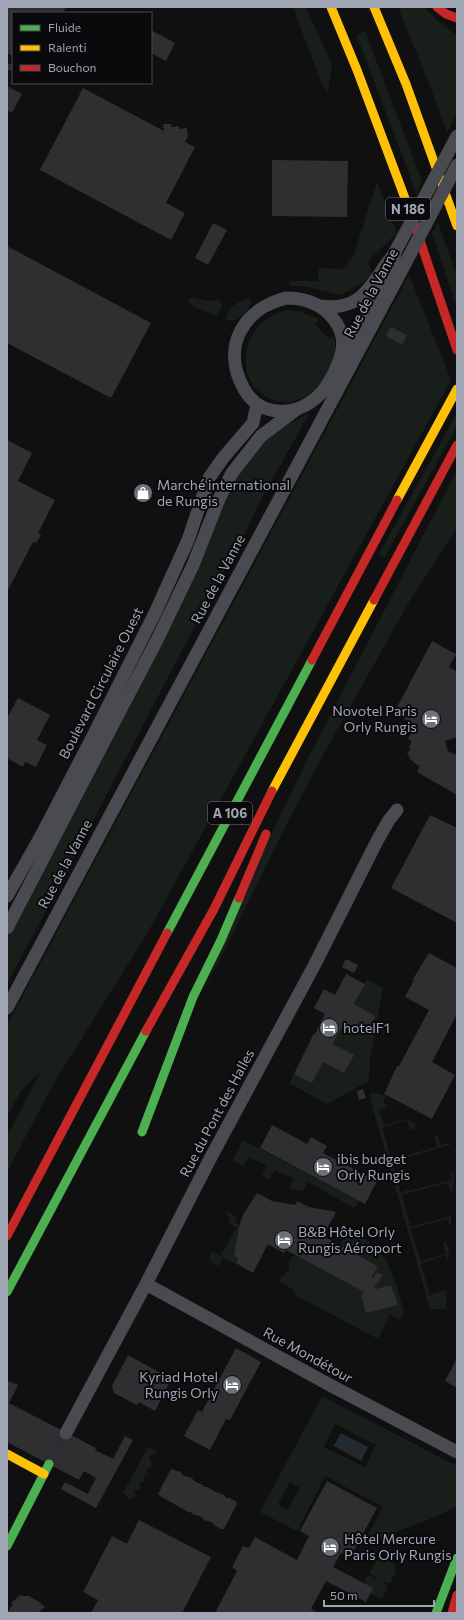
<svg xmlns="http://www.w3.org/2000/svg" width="464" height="1620" font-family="Commissioner,sans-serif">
	<rect width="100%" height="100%" fill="#101010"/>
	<!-- green -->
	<path fill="#181f1a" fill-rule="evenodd" d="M293,7H306L332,65L328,92L321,82Z
		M398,7H424L438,21L457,36V112L447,133L430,86Z
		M365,31L422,181L417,195L357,36Z
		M377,182L397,233L368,261L372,275L361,284L340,295L303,286H290V281H318L319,268L342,269L353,257Z
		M438,222L457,277V308L432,233Z
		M409,275L451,380L148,932L54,1083L7,1172V1136L41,1071L21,1091L7,1117V1025Z
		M192,297L206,301L220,300C223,306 220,311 216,316L195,307L188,301Z
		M250,298C251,312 239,323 226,320C227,307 239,301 250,298Z
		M287,310L298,311L319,319L315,325L328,338L334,337C338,356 333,368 320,384C306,400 290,407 269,398C261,395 254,389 250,380C236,349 256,317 287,310Z
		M457,413V426L384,558L379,554Z
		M309,414L263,496L239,545L186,643L55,894L7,984V940C63,835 119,731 171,624C186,592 200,558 214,525C224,503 232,482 246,462C262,440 284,424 309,414Z
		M457,470V528L409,602L316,768L290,818L203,993L258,861L306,762Z
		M367,979L383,988L370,1059L369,1081L327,1104L289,1083L294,1074L312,1083L323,1062L344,1073L353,1055L333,1044L344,1023L365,1034L374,1016L354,1004Z
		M370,1093L381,1094L386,1097L383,1102L388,1107L379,1110L384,1125L407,1119L416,1125L415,1128L410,1130L407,1120L383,1127V1129L391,1159L437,1147L434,1137L438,1136L441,1145L452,1143L453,1144L392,1162L401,1193L406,1190L408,1191L452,1180L450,1170L454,1175L453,1190L451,1192L447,1183L408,1193L407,1195L405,1194L402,1195L411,1227L451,1216V1228L447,1219L411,1229L421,1261L446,1254L443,1243H446L449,1247L448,1263L446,1255L421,1264L430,1295L446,1290V1309H430L374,1113Z
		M243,1140L359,1201L354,1208L308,1182L303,1191L290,1188L293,1178L274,1170L269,1180L262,1176L267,1166L248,1157L243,1166L233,1160Z
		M227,1212L237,1217L234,1222L240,1225L238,1258L235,1264L223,1258L218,1266L211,1262L209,1256L211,1251L220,1256L237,1228L228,1222L230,1217L226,1214Z
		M349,1230C357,1235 366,1239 373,1245C390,1258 398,1290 403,1310L404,1313L400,1320L390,1314L378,1339L295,1295V1291L280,1282L281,1277L289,1269V1260L295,1255L364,1292L361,1296L366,1313L397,1305L391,1285L376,1289L374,1283L383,1275L377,1272L373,1278L372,1277L378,1266L340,1245Z
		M322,1396L457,1466V1506C429,1523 395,1528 368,1546L364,1543L383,1507L325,1476L297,1531L260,1512ZM335,1424L376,1445L365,1467L324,1447ZM290,1482L300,1488L287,1510L278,1504Z
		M148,1447L158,1452L149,1456L152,1466L146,1469L148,1474L143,1476L144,1481L139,1484L140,1489L134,1491L136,1496L130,1499L123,1493Z
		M386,1558L393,1561L396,1571L390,1583L382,1582L388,1586L382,1599L370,1593L364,1583L368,1575L378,1580L369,1572L377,1561Z"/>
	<!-- water -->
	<path fill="#232b32" d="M341,1433L368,1447L361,1461L334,1446Z"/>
	<!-- building -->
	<path fill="#2f2f31" d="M7,7H66L63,13H13V56L7,53Z
		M151,30L175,43L166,61L151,53Z
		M6.5 67a3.5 3.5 0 1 1 7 0a3.5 3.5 0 1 1-7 0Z
		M7,86L22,94L12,113L7,110Z
		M83,88L164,131L163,124H171V127L179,126V129L187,128L188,136L185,142L195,147L166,203L185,213L171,240L40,170Z
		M272,160L348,161L347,217L272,216Z
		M213,223L227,230L208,265L195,258Z
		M7,246L151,323L111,398L7,343Z
		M391,327L407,335L402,345L386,336Z
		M7,440L32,453L18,481L55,500L38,533L41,535L36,543L33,542L7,592Z
		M432,641L456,654L449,667L457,672V737L445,741L448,751L457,755V795L417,772L420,766L414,763L413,760L411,761L407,752L410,751L409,747L412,741L408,739L415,725L394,713Z
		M18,698L50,715L37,740L47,745L36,767L25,762L23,767L7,758V718Z
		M430,815L457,828V923L391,888Z
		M429,953L457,968V1014L432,1062L455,1075L432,1119L384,1094L397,1066H399L429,1010L405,997L414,980L413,979Z
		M346,959L358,965L354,973L342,967Z
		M346,974L365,984L354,1004L375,1016L365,1035L344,1023L333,1044L354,1055L344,1073L323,1062L312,1083L294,1074L314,1033L315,1034L325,1014L314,1008L324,989L335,995Z
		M363,1089L366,1098L359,1100L357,1091Z
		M272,1125L307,1144L311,1137L327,1146L323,1153L377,1181L365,1204L260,1148Z
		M257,1193L272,1201L295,1205L297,1201L309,1207L336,1212L323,1236L378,1266L372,1277L373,1278L377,1272L383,1275L377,1285L374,1283L376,1289L391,1285L398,1305L366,1313L361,1296L364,1292L286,1250L284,1253L268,1244L253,1273L236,1263L238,1258L234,1256L240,1223L243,1215Z
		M236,1348L261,1362L230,1420L226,1419L210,1450L184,1436L198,1410L202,1412Z
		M128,1355L171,1379L155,1411L139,1402L137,1405L114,1393L112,1386Z
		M457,1358V1388L445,1381Z
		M9,1381L18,1385L9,1403L96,1448L95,1450L113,1459L125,1436L133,1440L96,1508L61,1489L65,1482L88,1494L96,1478L84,1471L79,1480L7,1442V1384Z
		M171,1469L181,1472L182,1475L192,1478L194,1481L203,1485L204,1487H207L216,1492L224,1495L226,1498H229L236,1501L237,1504L224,1529H221L215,1526L213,1523L204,1520L202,1517L192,1514L191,1512H188L160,1496L158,1494Z
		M327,1481L377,1508L350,1558L341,1553L333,1567L373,1588L366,1602L326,1581L311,1609L319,1613H215L237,1571L232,1567L243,1546L249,1548L255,1537L297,1560L309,1536L300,1531Z
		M139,1520L211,1557L182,1613H91L98,1600L83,1592L112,1536L127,1544Z
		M22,1595V1596H30V1597L38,1601L45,1607L38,1613H7L13,1604L11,1603L17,1598V1597Z"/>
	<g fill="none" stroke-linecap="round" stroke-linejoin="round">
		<!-- street-tunnel -->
		<path stroke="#2d2e31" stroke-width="13" stroke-dasharray="13 6" stroke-linecap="butt" d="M49,1464L66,1433"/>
		<!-- street -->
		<path stroke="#4a4b50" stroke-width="13" d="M286,298C304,298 320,303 332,317C348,336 344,352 334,373C330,380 327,387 321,393C299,417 261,419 244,389C221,348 242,309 286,298Z
			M319,306C366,312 370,282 395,253
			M343,356L393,270L395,252
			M7,896L41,836L93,736L155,613L188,540L209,478L223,458L253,423L257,404
			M7,928L158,638L193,565L219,499L232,473L261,436L297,409
			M7,1008L396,281
			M146,1284L328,1384L457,1452
			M66,1433L146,1284L210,1159L315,964L377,841L389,820L397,810"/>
		<!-- fast -->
		<path stroke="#4caf50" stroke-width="9" d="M167,933L312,660
			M142,1132L193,997L221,940L239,898
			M7,1292L146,1031
			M7,1546L49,1464
			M436,1613L457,1558"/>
		<!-- slow -->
		<path stroke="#ffc107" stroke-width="9" d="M331,7L357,70L412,217
			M374,7L406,84L457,226
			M397,500L457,389
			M272,791L374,600
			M7,1454L44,1474"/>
		<!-- jam -->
		<path stroke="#c62828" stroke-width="9" d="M437,7L446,14L457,18
			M412,217L457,350
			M374,600L457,445
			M312,660L397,500
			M239,898L266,834
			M146,1031L214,909L272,791
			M7,1236L167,933
			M452,1613L457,1595"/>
		<!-- street-bridge -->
		<path stroke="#4a4b50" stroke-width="13" d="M395,252L457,136
			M396,281L457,165"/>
	</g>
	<!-- icons -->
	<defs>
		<g id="shop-disc" transform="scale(1)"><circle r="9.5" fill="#6d717a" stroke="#0a0a0c"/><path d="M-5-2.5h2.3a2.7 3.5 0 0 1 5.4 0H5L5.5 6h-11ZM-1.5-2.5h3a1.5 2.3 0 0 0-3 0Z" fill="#fff"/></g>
		<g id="hotel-disc" transform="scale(1)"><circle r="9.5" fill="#6d717a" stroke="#0a0a0c"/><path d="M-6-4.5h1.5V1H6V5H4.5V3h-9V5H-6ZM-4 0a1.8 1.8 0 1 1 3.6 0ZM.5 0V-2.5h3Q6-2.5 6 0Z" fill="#fff"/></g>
	</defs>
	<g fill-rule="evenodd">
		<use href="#shop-disc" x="143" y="493"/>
		<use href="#hotel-disc" x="431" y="719"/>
		<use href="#hotel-disc" x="329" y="1028"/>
		<use href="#hotel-disc" x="323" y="1167"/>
		<use href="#hotel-disc" x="284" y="1240"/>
		<use href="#hotel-disc" x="232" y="1385"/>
		<use href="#hotel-disc" x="330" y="1547"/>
	</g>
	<g text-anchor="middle" stroke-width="4" stroke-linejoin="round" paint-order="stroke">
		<!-- shield labels -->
		<g fill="#0a0a0c" stroke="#727681" stroke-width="1">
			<rect x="386" y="198" width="44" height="22" rx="3"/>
			<rect x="208" y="802" width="44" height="22" rx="3"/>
		</g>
		<g font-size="13" font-weight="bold" fill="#9fa5b3">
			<text x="408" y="214">N 186</text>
			<text x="230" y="818">A 106</text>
		</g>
		<!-- street labels -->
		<g font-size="14" fill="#9fa5b3" stroke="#0a0a0c">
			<text transform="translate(371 293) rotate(-62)" y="5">Rue de la Vanne</text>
			<text transform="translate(218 579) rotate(-62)" y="5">Rue de la Vanne</text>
			<text transform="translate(101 683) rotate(-63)" y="5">Boulevard Circulaire Ouest</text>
			<text transform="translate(65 864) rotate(-62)" y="5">Rue de la Vanne</text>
			<text transform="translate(217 1113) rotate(-62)" y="5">Rue du Pont des Halles</text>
			<text transform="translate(308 1355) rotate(29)" y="5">Rue Mondétour</text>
		</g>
		<!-- poi labels -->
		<g font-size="14" fill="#9fa5b3" stroke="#0a0a0c" text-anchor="start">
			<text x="157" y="490">Marché international<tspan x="157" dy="16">de Rungis</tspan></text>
			<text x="417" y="716" text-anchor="end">Novotel Paris<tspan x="417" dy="16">Orly Rungis</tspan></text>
			<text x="343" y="1033">hotelF1</text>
			<text x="337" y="1164">ibis budget<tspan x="337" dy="16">Orly Rungis</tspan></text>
			<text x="298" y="1237">B&amp;B Hôtel Orly<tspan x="298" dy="16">Rungis Aéroport</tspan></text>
			<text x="218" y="1382" text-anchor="end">Kyriad Hotel<tspan x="218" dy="16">Rungis Orly</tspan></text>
			<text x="344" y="1544">Hôtel Mercure<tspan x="344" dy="16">Paris Orly Rungis</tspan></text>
		</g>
	</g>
	<!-- border -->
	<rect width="464" height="1620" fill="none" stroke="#9fa5b3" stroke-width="16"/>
	<!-- legend -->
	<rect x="12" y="12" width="140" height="72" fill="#0a0a0c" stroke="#46484f"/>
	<rect x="20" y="25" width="20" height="6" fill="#4caf50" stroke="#46484f"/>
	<text x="48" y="32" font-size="12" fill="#9fa5b3">Fluide</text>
	<rect x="20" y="45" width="20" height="6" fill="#ffc107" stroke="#46484f"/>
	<text x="48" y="52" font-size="12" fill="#9fa5b3">Ralenti</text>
	<rect x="20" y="65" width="20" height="6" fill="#c62828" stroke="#46484f"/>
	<text x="48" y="72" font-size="12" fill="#9fa5b3">Bouchon</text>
	<!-- scale -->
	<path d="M324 1600v6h110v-6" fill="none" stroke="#9fa5b3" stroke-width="2"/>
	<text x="330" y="1600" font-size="12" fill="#9fa5b3" stroke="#0a0a0c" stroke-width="3" paint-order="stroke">50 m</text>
</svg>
